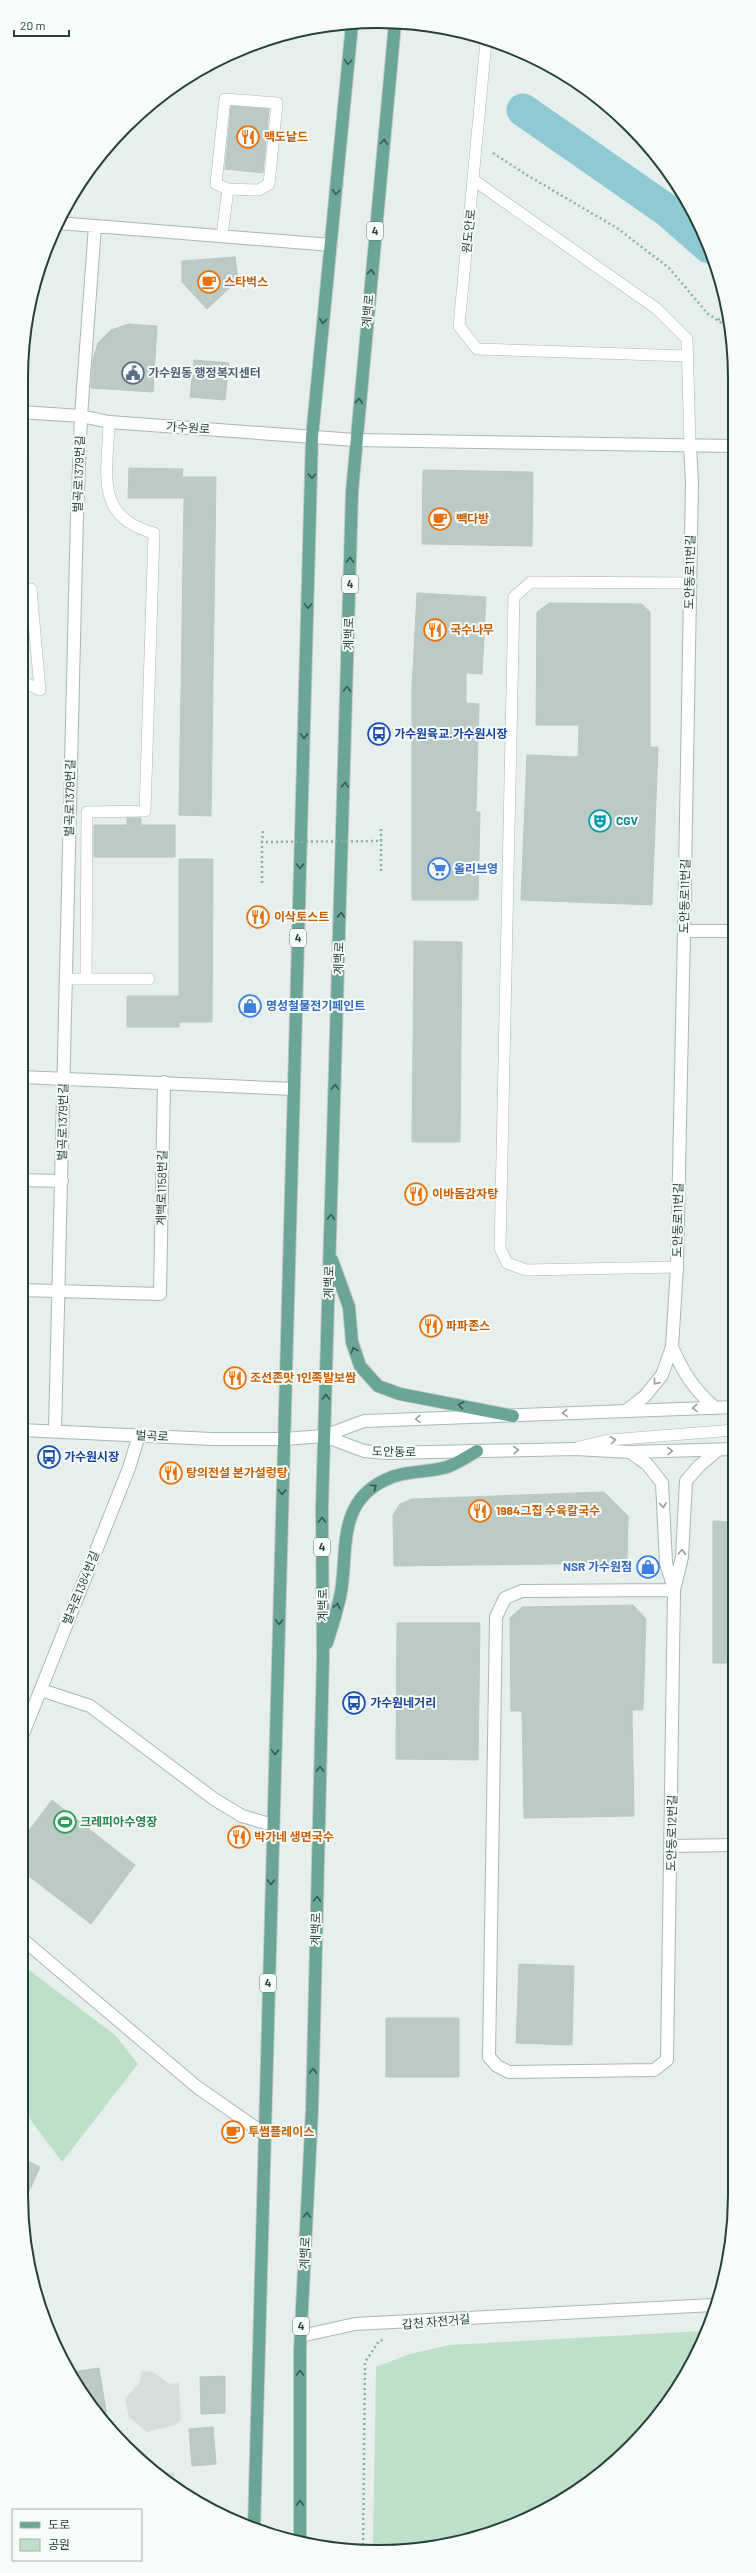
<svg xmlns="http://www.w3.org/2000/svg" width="756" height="2573" font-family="Barlow,'Noto Sans KR',sans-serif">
	<rect width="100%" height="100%" fill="#e6efeb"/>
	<!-- built -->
	<path fill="#d4dfda" d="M141,2371L153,2372L169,2384L179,2383L181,2419L175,2425L147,2432L129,2417L125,2399L140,2382Z
		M174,2472L175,2487L156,2474Z"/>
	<!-- green -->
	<path fill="#bfe0c8" d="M21,1964L115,2035L138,2064L62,2162L21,2107Z
		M703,2331L687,2374L646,2431L595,2478L536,2515L471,2540L373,2549L376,2367L410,2354L450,2345Z"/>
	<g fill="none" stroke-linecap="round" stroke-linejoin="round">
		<!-- river -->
		<path stroke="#8ec9d4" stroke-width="33" d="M523,110L668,211L709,247"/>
	</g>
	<!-- building -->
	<path fill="#bbcac4" stroke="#b8c9c2" d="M231,106L269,109L263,173L225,169Z
		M235,257L238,280L207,309L182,282V261Z
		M128,324L157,326L153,392L91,388L93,359L98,343L111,330Z
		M194,360L229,363L225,400L190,397Z
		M129,468L183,469L182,477H216L211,816L179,815L184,498H128Z
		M423,470L533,472L532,546L422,544Z
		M417,593L486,597L482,674L466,673V703L479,704L476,812H480L478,900H412V688Z
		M549,603L642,604L650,612V747H658L652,905L521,900L527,755L578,757L579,725H536L537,612Z
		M127,818H141V825H175V857H94V825H127Z
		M179,859H213L212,1022H179V1027H127V996H179Z
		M414,941L462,942L460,1142H412Z
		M604,1492L628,1516L627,1563L394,1566L393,1515L400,1504L412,1499Z
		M713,1521L734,1522V1663H713Z
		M633,1605L646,1619L643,1710H632L634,1816L524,1818L522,1711H511L510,1618L522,1607Z
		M397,1623H480L478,1760L396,1759Z
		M52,1800L135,1865L91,1924L21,1870V1841Z
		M519,1964L574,1966L572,2045L516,2043Z
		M386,2018H459V2077H386Z
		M21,2158L40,2167L22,2207L21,2195Z
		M99,2368L109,2429L73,2372Z
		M225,2376V2413L201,2414L200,2377Z
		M213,2427L216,2464L192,2466L189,2429Z"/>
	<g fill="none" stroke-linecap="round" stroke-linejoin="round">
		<!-- lane casing -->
		<g stroke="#a8b8b2" stroke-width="12">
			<path id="lane" d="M486,42L459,326L477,349L686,356
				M475,181L657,309L687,339L690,446
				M222,236L228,189L259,190L269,184L277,103L225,99L216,184L228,189
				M21,681L40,690L31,589
				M21,799L23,800
				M66,979H149
				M86,979L87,812L145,811L154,533C93,517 108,472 109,422
				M677,1267L526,1270L507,1263L500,1248L514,597L531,582L689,583
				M579,1447L609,1440L734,1430"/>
		</g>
		<!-- street casing -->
		<g stroke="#a8b8b2" stroke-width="14">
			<path id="street" d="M58,223L331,245
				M21,412L81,416L109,422L355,440
				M684,931H733
				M21,1077L294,1089
				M21,1180L62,1181
				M21,1290L160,1294L164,1082
				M672,1347C684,1374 693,1388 715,1408
				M627,1410L645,1396L662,1375L672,1347L677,1267L684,931L692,483L690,446
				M55,1431L77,515L81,416L95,226
				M630,1452L647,1464L662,1483L666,1563L674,1589
				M674,1590L522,1591L505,1598L496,1617L489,2057L497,2066L509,2072L654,2070L667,2060L674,1590L682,1557L686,1481L699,1466L718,1450
				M41,1690L90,1706L214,1799L242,1816L273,1825
				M21,1739L129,1468L139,1435
				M672,1846L734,1845
				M21,1938L197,2087L263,2133
				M301,2336L355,2324L713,2305"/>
		</g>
		<!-- secondary casing -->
		<g stroke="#a4bbb3" stroke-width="14">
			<path id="secondary" d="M355,440L732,446
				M21,1430L212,1439H284L324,1436L364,1421L734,1407
				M324,1436L364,1451L386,1453L575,1449L630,1452L734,1449"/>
		</g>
		<!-- primary casing -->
		<g stroke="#c2cac8" stroke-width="14">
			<path id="primary" d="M332,1260L349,1307L352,1342L360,1366L378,1386L400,1394L513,1416
				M327,1643C332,1626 338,1609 341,1592C348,1550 337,1503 385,1480C405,1470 427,1473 447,1467C458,1463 468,1456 477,1451
				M254,2528L312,437L352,24
				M300,2542V2349L312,2110L323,1657L322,1508L352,492L395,23"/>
		</g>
		<!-- path -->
		<path stroke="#86b3a5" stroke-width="2.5" stroke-dasharray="2 3" stroke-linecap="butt" d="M493,153L525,174L617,228L669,268L708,314L732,330
			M718,319L730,325
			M381,871V841
			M262,883V842
			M363,2550L365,2362L379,2341L385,2339"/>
		<!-- lane -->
		<use href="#lane" stroke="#fff" stroke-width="11"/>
		<!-- street -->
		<use href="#street" stroke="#fff" stroke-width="12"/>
		<!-- secondary -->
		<use href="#secondary" stroke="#fff" stroke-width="12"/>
		<!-- primary -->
		<use href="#primary" stroke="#6aa596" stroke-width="12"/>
		<!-- path-bridge -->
		<path stroke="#86b3a5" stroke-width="2.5" stroke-dasharray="2 3" stroke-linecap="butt" d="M263,831L262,842L381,841V829"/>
	</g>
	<!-- one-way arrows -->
	<defs><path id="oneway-chevron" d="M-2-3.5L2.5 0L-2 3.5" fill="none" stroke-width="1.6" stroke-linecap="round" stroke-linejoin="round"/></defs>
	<g stroke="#365b51">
		<use href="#oneway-chevron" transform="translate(348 62) rotate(95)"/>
		<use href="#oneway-chevron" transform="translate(384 142) rotate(-85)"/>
		<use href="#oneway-chevron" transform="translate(336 192) rotate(95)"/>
		<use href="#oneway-chevron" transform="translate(371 272) rotate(-85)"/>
		<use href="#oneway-chevron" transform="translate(323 321) rotate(96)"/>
		<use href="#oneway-chevron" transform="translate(359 401) rotate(-85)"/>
		<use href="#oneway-chevron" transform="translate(312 476) rotate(91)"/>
		<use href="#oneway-chevron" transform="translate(350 560) rotate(-89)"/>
		<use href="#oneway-chevron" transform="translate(308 606) rotate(92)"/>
		<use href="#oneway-chevron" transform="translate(347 689) rotate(-89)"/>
		<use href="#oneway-chevron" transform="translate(304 736) rotate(92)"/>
		<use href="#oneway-chevron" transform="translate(345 785) rotate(-88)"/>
		<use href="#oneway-chevron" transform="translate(300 866) rotate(92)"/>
		<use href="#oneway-chevron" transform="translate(341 915) rotate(-88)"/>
		<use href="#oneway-chevron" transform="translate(335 1087) rotate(-88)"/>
		<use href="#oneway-chevron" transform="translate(331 1217) rotate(-88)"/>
		<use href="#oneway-chevron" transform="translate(354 1350) rotate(-109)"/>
		<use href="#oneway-chevron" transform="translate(326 1397) rotate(-88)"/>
		<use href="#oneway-chevron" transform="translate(461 1405) rotate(-168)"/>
		<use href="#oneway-chevron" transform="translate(374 1487) rotate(-34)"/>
		<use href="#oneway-chevron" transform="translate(282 1492) rotate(92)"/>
		<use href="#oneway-chevron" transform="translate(322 1520) rotate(-90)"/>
		<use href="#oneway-chevron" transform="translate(337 1606) rotate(-75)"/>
		<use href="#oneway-chevron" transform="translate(279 1622) rotate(92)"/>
		<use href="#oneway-chevron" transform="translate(275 1752) rotate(92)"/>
		<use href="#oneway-chevron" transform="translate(320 1769) rotate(-89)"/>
		<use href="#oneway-chevron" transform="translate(271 1882) rotate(92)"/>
		<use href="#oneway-chevron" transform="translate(317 1899) rotate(-89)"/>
		<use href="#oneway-chevron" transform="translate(313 2071) rotate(-89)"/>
		<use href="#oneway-chevron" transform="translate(307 2215) rotate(-87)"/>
		<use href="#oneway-chevron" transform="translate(300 2373) rotate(-90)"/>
		<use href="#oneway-chevron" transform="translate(300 2503) rotate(-90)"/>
	</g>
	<g stroke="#92a09c">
		<use href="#oneway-chevron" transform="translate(656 1382) rotate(129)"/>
		<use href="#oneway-chevron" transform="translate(695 1408) rotate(178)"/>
		<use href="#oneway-chevron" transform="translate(565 1413) rotate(177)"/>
		<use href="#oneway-chevron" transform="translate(418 1419) rotate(178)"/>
		<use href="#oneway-chevron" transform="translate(613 1440) rotate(-7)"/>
		<use href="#oneway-chevron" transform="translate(516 1450) rotate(-2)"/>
		<use href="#oneway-chevron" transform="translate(670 1451) rotate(-2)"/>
		<use href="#oneway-chevron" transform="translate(663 1505) rotate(86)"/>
		<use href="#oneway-chevron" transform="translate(682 1552) rotate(-87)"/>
	</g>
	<!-- icons -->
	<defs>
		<g id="restaurant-ring" transform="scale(1.15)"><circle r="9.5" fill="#f7fbf9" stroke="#e8710a" stroke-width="1.5"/><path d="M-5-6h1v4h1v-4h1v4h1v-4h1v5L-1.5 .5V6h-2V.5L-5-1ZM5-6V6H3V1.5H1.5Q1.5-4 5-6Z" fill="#e8710a"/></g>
		<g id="cafe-ring" transform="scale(1.15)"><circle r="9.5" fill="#f7fbf9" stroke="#e8710a" stroke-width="1.5"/><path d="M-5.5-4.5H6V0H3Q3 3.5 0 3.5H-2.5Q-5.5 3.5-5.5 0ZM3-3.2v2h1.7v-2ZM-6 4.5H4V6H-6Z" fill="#e8710a"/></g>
		<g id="civic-ring" transform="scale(1.15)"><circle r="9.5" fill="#f7fbf9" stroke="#5c6f8a" stroke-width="1.5"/><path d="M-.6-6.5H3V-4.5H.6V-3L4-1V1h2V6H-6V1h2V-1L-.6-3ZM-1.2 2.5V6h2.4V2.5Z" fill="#5c6f8a"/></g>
		<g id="bus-ring" transform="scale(1.15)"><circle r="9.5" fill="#f7fbf9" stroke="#1a4fb4" stroke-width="1.5"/><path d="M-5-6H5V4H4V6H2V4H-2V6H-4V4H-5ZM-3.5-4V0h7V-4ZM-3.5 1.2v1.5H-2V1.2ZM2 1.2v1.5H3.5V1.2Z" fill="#1a4fb4"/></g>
		<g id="theatre-ring" transform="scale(1.15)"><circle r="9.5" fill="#f7fbf9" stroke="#0f9aa8" stroke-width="1.5"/><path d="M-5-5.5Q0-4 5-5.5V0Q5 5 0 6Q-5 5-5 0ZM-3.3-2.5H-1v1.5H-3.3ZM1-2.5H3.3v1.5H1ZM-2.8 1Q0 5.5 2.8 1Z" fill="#0f9aa8"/></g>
		<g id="supermarket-ring" transform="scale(1.15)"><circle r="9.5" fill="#f7fbf9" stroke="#3f7fe0" stroke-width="1.5"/><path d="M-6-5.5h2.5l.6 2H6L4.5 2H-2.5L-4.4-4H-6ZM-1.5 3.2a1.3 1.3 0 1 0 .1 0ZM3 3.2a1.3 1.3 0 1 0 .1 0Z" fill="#3f7fe0"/></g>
		<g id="shop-ring" transform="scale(1.15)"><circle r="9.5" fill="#f7fbf9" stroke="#3f7fe0" stroke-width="1.5"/><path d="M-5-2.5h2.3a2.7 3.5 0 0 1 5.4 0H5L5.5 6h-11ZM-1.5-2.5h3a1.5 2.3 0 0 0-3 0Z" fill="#3f7fe0"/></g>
		<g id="stadium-ring" transform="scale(1.15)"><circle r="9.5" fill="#f7fbf9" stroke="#2e9e5b" stroke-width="1.5"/><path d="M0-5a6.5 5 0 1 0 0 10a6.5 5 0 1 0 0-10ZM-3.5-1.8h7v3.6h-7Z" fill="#2e9e5b"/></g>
	</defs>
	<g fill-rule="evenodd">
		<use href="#restaurant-ring" x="248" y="137"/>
		<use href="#cafe-ring" x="209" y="282"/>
		<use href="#civic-ring" x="133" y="373"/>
		<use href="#cafe-ring" x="440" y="519"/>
		<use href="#restaurant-ring" x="435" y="630"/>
		<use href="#bus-ring" x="379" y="734"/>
		<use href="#theatre-ring" x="600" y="821"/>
		<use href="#supermarket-ring" x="439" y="869"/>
		<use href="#restaurant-ring" x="258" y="917"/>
		<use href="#shop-ring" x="250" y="1006"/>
		<use href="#restaurant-ring" x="416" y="1194"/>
		<use href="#restaurant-ring" x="431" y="1326"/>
		<use href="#restaurant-ring" x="235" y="1378"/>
		<use href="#bus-ring" x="49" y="1457"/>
		<use href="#restaurant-ring" x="171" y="1473"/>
		<use href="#restaurant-ring" x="480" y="1511"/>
		<use href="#shop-ring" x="648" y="1567"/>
		<use href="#bus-ring" x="354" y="1703"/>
		<use href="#stadium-ring" x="65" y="1822"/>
		<use href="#restaurant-ring" x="239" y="1837"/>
		<use href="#cafe-ring" x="233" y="2132"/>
	</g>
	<g text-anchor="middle" stroke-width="4" stroke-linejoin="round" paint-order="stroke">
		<!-- shield labels -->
		<g fill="#f7fbf9" stroke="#637a73" stroke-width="1">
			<rect x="367" y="222" width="16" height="18" rx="3"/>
			<rect x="342" y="575" width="16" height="18" rx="3"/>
			<rect x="290" y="929" width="16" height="18" rx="3"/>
			<rect x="314" y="1538" width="16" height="18" rx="3"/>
			<rect x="260" y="1974" width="16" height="18" rx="3"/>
			<rect x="293" y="2317" width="16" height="18" rx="3"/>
		</g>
		<g font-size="11" font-weight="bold" fill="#24423a">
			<text x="375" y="235">4</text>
			<text x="350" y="588">4</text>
			<text x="298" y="942">4</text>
			<text x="322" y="1551">4</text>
			<text x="268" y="1987">4</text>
			<text x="301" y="2330">4</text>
		</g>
		<!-- food labels -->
		<g font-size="12" font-weight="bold" fill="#c56008" stroke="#f7fbf9" text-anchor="start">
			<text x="264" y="141">맥도날드</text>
			<text x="224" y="286">스타벅스</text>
			<text x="456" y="523">빽다방</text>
			<text x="450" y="634">국수나무</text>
			<text x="274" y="921">이삭토스트</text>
			<text x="432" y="1198">이바돔감자탕</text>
			<text x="446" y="1330">파파존스</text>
			<text x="250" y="1382">조선존맛 1인족발보쌈</text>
			<text x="186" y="1477">탕의전설 본가설렁탕</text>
			<text x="496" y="1515">1984그집 수육칼국수</text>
			<text x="254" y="1841">박가네 생면국수</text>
			<text x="248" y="2136">투썸플레이스</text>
		</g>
		<!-- street labels -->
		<g font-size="12" fill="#24423a" stroke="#f7fbf9">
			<text transform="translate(469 231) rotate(-84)" y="4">원도안로</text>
			<text transform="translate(368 311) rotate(-85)" y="4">계백로</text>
			<text transform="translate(188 428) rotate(4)" y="4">가수원로</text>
			<text transform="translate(79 474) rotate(-88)" y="4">벌곡로1379번길</text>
			<text transform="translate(690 572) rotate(-89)" y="4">도안동로11번길</text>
			<text transform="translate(349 634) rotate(-89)" y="4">계백로</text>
			<text transform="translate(70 798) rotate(-89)" y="4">벌곡로1379번길</text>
			<text transform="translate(685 896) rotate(-89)" y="4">도안동로11번길</text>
			<text transform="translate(339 958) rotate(-88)" y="4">계백로</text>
			<text transform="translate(63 1122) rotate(-89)" y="4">벌곡로1379번길</text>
			<text transform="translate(162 1188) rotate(-89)" y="4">계백로1158번길</text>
			<text transform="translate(678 1220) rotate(-89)" y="4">도안동로11번길</text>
			<text transform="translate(329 1282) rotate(-88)" y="4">계백로</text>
			<text transform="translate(152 1436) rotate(3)" y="4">벌곡로</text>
			<text transform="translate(394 1452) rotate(1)" y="4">도안동로</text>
			<text transform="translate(81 1588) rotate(-68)" y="4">벌곡로1384번길</text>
			<text transform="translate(323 1605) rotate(-90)" y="4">계백로</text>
			<text transform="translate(672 1833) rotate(-89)" y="4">도안동로12번길</text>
			<text transform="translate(316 1929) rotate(-89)" y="4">계백로</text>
			<text transform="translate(305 2253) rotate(-87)" y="4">계백로</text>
			<text transform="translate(436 2322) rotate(-5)" y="4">갑천 자전거길</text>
		</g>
		<!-- service labels -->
		<g font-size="12" font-weight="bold" fill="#4e5e75" stroke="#f7fbf9" text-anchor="start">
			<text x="148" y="377">가수원동 행정복지센터</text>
		</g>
		<!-- transit labels -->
		<g font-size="12" font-weight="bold" fill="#164399" stroke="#f7fbf9" text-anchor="start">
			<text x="394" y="738">가수원육교.가수원시장</text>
			<text x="64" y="1461">가수원시장</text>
			<text x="370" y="1707">가수원네거리</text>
		</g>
		<!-- culture labels -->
		<g font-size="12" font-weight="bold" fill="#0d838f" stroke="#f7fbf9" text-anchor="start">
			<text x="616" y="825">CGV</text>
		</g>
		<!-- shop labels -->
		<g font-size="12" font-weight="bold" fill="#366cbe" stroke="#f7fbf9" text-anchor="start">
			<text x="454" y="873">올리브영</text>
			<text x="266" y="1010">명성철물전기페인트</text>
			<text x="632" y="1571" text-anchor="end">NSR 가수원점</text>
		</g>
		<!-- leisure labels -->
		<g font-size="12" font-weight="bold" fill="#27864d" stroke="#f7fbf9" text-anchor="start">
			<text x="80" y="1826">크레피아수영장</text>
		</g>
	</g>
	<!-- crop -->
	<path d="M0 0H756V2573H0ZM378 28H378A350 350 0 0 1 728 378V2195A350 350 0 0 1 378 2545H378A350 350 0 0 1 28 2195V378A350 350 0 0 1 378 28Z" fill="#f7fbf9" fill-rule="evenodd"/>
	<path fill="none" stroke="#24423a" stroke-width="2" d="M378 28H378A350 350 0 0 1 728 378V2195A350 350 0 0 1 378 2545H378A350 350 0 0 1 28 2195V378A350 350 0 0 1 378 28Z"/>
	<!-- legend -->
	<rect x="12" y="2509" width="130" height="52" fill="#f7fbf9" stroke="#a3b1ad"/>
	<rect x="20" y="2522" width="20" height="6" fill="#6aa596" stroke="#a3b1ad"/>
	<text x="48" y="2529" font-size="12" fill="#24423a">도로</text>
	<rect x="20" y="2539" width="20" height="12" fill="#bfe0c8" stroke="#a3b1ad"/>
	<text x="48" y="2549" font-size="12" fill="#24423a">공원</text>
	<!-- scale -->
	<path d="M14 30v6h55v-6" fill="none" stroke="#24423a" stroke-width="2"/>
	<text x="20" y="30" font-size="12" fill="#24423a" stroke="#f7fbf9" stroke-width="3" paint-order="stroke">20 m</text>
</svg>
